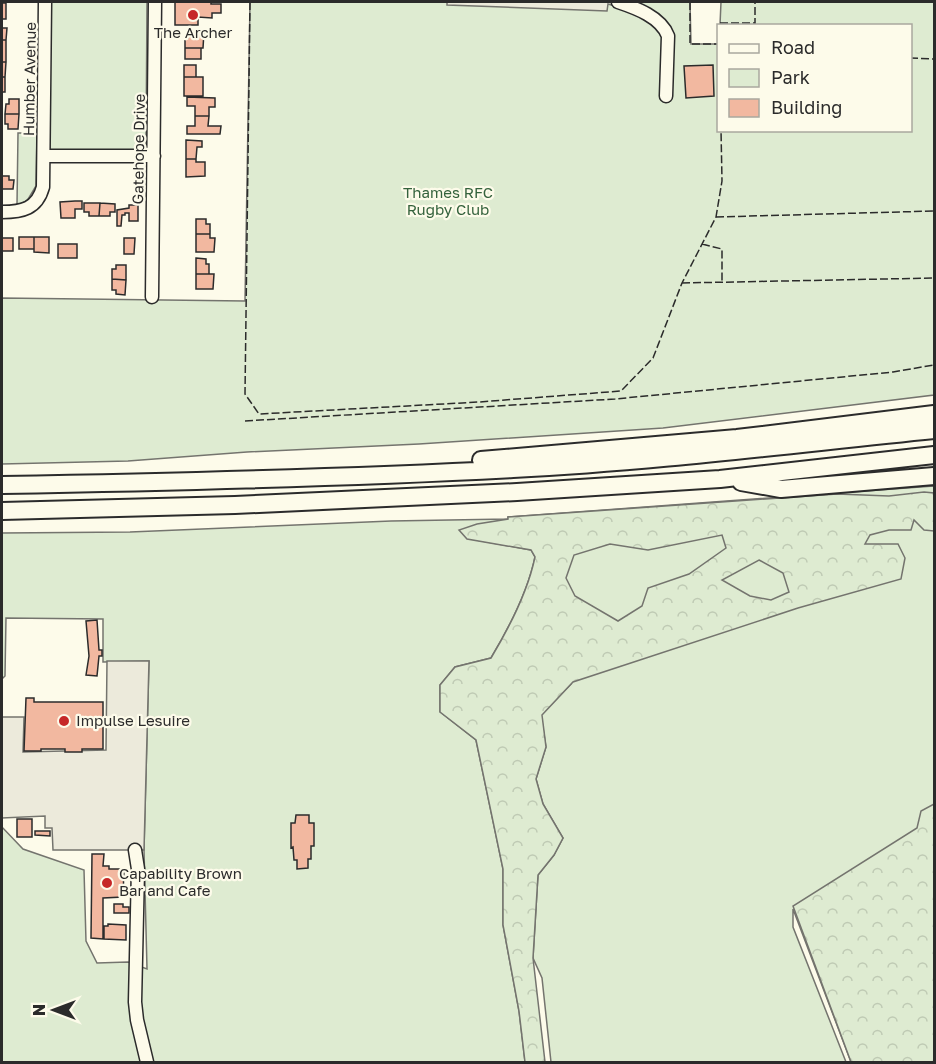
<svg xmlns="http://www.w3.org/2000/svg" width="936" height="1064" font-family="'Golos Text',sans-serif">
	<defs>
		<pattern id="forest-crowns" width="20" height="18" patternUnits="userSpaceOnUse" patternTransform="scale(1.5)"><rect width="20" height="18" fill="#deebd1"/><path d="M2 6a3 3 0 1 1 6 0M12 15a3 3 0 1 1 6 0" fill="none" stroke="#bfcab4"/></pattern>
	</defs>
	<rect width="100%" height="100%" fill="#fdfbea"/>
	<!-- green -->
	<path fill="#deebd1" stroke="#74746e" stroke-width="1.5" d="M49,2H147L146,146L140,153L51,151L48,149Z
		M250,2H690L691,44H718V130H910V26L720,25L721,2H934V395L663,428L419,444L247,452L128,461L2,464V298L245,301Z
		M18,133H37L36,186L27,201L17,205Z
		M934,486V1062H851L793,909V927L846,1062H551L542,978L533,958L538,875L554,855L563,838L543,804L536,779L546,747L541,715L571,684L547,539H471L531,550L535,557C528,591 509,628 491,658L455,667L440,685V712L476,740L503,869V925L519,1011L525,1062H2V827L23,849L84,870L86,941L97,963L128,962L147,969L144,850L149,661L103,662V619L6,618L5,676L2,679V533L130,532L391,521L508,519V517Z"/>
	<!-- forest -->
	<path fill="url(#forest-crowns)" stroke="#74746e" stroke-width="1.5" fill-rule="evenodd" d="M924,492L934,493V531L924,530L914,520L911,530H889L870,535L865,544H898L905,558L901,579L798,608L573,682L542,715L546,747L536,779L543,804L563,838L554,855L538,875L533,958L545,1062H525L519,1011L503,925V869L476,740L440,712V685L455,667L491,658C509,628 528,591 535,557L531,550L467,539L459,530L477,524L508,519V517L837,494L889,496ZM722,535L726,548L689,574L648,588L642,606L618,621L575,596L566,578L574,555L610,544L648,550ZM759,560L783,573L789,592L771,600L750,596L722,580Z
		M934,804V1062H851L793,906L917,828L921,811Z"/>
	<!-- parking -->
	<path fill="#eceadb" stroke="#74746e" stroke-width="1.5" d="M447,2H624L622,8L608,4L607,11L447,5Z
		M107,661H149L144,850H53L52,828H45V816L2,818V717H24L23,752L106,750Z"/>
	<!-- building -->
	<path fill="#f2b8a0" stroke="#2b2b2b" stroke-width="1.5" d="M175,2H211V4H221V13H212V18L198,17V25H175Z
		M2,3H6V19H2Z
		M2,28H7L6,40H2Z
		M188,32H204L203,48H185V38H188Z
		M2,40H6V62H2Z
		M185,48H201V59H185Z
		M2,62H6L5,77H2Z
		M184,65H196V77H184Z
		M713,65L714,96L686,98L684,66Z
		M2,77H5V92H2Z
		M184,77H203V96H184Z
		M187,97L215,98V107H209V116H195V106H187Z
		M9,99H19V114H5L6,104H9Z
		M5,114H19L18,129H8V124H5Z
		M195,116H209L208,126H221L220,134H187V126H195Z
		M186,140L202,141V147H197L196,159H186Z
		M186,159H196V162H205V176L186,177Z
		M2,176H9V180H14L13,189H2Z
		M75,201H82V209H75V218H61L60,202Z
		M84,203H100L99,216H89V212H84Z
		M100,203L115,204V212H110V216H99Z
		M129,205H138V221H129V213H125V215H122L121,226H117V210L129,208Z
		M196,219H206V224H210V234H196Z
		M196,234H210V238H215L214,252H196Z
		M19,237H34V249H19Z
		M34,237H49V253L34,252Z
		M2,238H13V251H2Z
		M124,238H135L134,254H124Z
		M58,244H77V258H58Z
		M196,258L206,259V264H209V274H196Z
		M116,265H126V280L112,279V269H116Z
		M196,274H214L213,289H196Z
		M112,279L126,280L125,295L116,294V290H112Z
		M97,620L99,650H102V656H99L97,676L86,675L89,656L86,621Z
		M26,698H34V702H103V749H82V752H65V749H41V751H24Z
		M296,815H309V823H314V846H311V859H308V868L297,869V860H294L293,847L291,848V823H295Z
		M17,819H32V837H17Z
		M35,831H50V836L35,835Z
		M92,854H104L103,866H109V869H124L123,897L103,898V939L91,938Z
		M114,904H123V907H129V913H114Z
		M108,924L126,925V940L104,939V926H108Z"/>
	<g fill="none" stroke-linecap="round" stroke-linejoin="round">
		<!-- minor casing -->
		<g stroke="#2b2b2b" stroke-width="15">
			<path id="minor" d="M618,2C636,8 661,17 668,36L666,96
				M44,156H154
				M2,212C22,212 37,209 43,187L45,2
				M152,297L155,2
				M135,850L138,869L135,1002L137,1020L147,1062"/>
		</g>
		<!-- highway casing -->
		<g stroke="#2b2b2b" stroke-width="20">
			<path id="highway" d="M481,460L737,438L934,414
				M741,482L781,489L934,476
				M2,485C172,482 343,478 513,469C654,462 794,444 934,430
				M2,511L235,505L517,492L720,479L934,455"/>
		</g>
		<!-- minor -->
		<use href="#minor" stroke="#fdfbea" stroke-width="12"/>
		<!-- highway -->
		<use href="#highway" stroke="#fdfbea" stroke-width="16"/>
		<!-- fence -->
		<path stroke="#2b2b2b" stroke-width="1.5" stroke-dasharray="8 3" stroke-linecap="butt" d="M250,2L245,394L259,414L479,402L621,391L653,358L682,283L716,217L722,181L721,130
			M690,2V44H718
			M720,23H755
			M755,26V2
			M910,58L934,59
			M716,217L934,211
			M702,244L722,249V282
			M682,283L934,278
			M245,421L615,399L893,372L934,365"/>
	</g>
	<!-- markers -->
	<g fill="#c62828" stroke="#fdfbea" stroke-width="2">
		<circle cx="193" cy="15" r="6"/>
		<circle cx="64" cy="721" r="6"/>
		<circle cx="107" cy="883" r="6"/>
	</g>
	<g text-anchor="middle" stroke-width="4.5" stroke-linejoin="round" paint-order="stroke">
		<!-- poi labels -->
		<g font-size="15" fill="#2b2b2b" stroke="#fdfbea" text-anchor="start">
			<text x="193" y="38" text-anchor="middle">The Archer</text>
			<text x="76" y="726">Impulse Lesuire</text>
			<text x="119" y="879">Capability Brown<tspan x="119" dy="17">Bar and Cafe</tspan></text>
		</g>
		<!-- street labels -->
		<g font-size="15" fill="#2b2b2b" stroke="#fdfbea">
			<text transform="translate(30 79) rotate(-89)" y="5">Humber Avenue</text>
			<text transform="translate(139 149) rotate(-89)" y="5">Gatehope Drive</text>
		</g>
		<!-- park labels -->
		<g font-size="15" fill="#34623c" stroke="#fdfbea">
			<text x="448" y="198">Thames RFC<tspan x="448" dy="17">Rugby Club</tspan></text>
		</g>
	</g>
	<!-- border -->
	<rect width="936" height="1064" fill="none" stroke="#2b2b2b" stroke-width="6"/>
	<!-- legend -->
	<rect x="717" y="24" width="195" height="108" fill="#fdfbea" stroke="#a9a89e" stroke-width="1.5"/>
	<rect x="729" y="44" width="30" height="9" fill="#fdfbea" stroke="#a9a89e" stroke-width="1.5"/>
	<text x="771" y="54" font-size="18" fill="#2b2b2b">Road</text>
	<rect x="729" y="69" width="30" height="18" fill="#deebd1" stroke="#a9a89e" stroke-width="1.5"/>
	<text x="771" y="84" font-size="18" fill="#2b2b2b">Park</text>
	<rect x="729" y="99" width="30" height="18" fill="#f2b8a0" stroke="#a9a89e" stroke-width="1.5"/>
	<text x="771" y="114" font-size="18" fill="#2b2b2b">Building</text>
	<!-- north arrow -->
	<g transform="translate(54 1010) rotate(270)" stroke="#fdfbea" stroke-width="4.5" paint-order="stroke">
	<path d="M0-4.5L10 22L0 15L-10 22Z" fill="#2b2b2b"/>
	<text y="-9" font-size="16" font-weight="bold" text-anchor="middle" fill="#2b2b2b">N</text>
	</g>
</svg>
